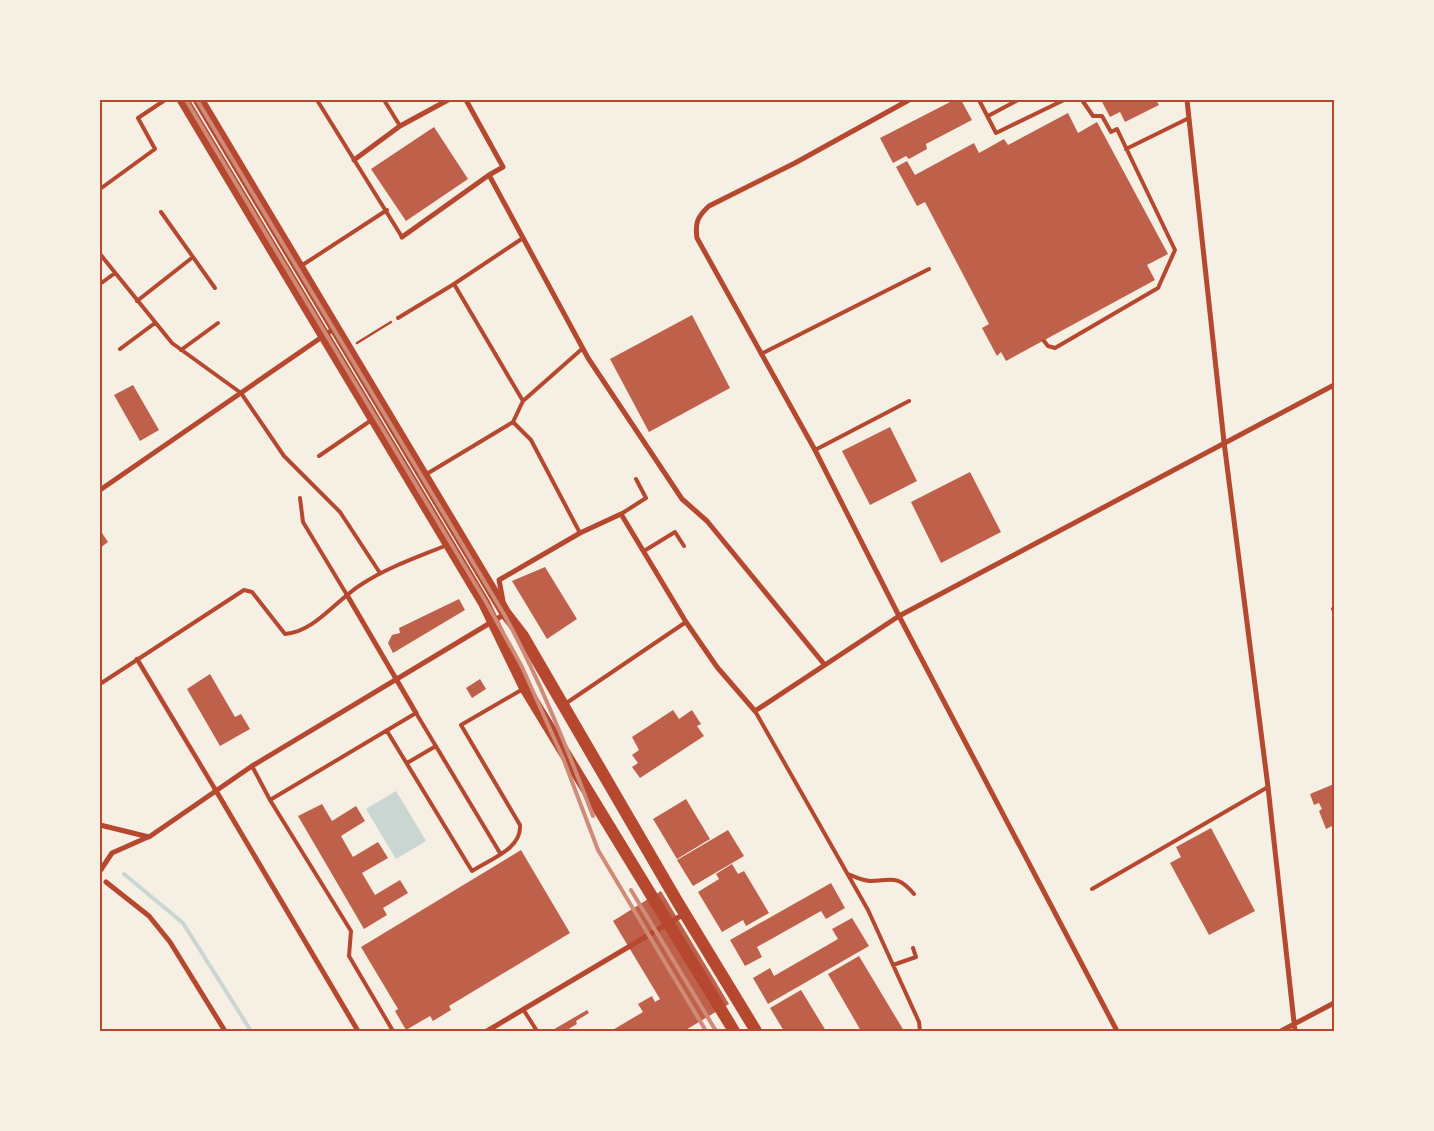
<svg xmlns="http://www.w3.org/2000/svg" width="1434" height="1131" font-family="'Exo 2',sans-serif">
	<rect width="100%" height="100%" fill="#f6efe4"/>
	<!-- water -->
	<path fill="#c9d6d2" d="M396,791L426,841L396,859L366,809Z"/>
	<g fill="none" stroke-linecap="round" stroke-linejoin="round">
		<!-- stream -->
		<path stroke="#c9d6d2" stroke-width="4" d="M124,874L183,923L251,1031"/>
	</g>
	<!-- building -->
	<path fill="#bf614a" d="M954,100H961L972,120L926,144L927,149L909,159L906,156L893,163L880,138Z
		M1101,100H1156L1159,105L1125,122L1120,112L1110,117Z
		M1068,113L1078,133L1097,122L1168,254L1147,265L1155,280L1006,361L1001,352L997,356L982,328L989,324L925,202L917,206L896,167L907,161L915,175L974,143L979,153L1004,139L1008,145Z
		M434,127L468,179L406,221L371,169Z
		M692,315L730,388L649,432L610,359Z
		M133,385L159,430L140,441L114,395Z
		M890,427L917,481L870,505L842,451Z
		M970,472L1001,532L941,563L911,502Z
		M100,530L108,542L100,548Z
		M545,567L577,619L547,639L512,581Z
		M459,599L465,610L393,653L388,643L392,635L400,633L399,628Z
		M210,674L235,717L241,714L250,729L220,746L187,689Z
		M480,679L486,689L472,698L466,688Z
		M673,710L679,719L692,710L701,724L697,726L704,736L640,778L632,767L638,763L632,755L639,750L632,737Z
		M1334,784V825L1326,829L1319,811L1322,809L1319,803L1314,805L1310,794Z
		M686,799L710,839L677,859L653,819Z
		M322,804L332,821L356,806L365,821L341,836L353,857L378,842L388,858L362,873L375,895L400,880L408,893L383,908L387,915L364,929L298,816Z
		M1211,828L1255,911L1209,935L1170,863L1181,857L1176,847Z
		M728,830L744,856L693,886L677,860Z
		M521,850L570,933L449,1006L451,1010L433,1021L430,1016L406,1030L395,1011L398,1009L361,947Z
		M732,864L738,874L744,871L769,913L746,926L743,920L722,932L698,892L719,879L716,874Z
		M831,883L845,908L826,919L821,911L757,947L762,957L745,966L730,940Z
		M661,891L729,1004L684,1031H611L643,1012L638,1004L652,996L655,1002L660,999L613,921Z
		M852,918L869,946L768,1004L753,978L770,968L774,976L838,939L832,929Z
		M859,956L904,1031H861L828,974Z
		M801,990L826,1031H784L770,1008Z
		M587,1010L589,1013L576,1021L577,1024L565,1031H551Z"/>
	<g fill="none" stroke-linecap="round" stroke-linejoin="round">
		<!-- path -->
		<path stroke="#b5482f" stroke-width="2.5" d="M357,343L391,322"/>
		<!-- service -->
		<path stroke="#b5482f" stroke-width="4" d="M317,100L402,237
			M384,100L400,126
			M979,100L996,133L1064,100
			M988,116L1018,100
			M1126,149L1189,118
			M100,189L155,149L138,118L165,100
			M161,212L215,288
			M100,254L172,343L241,393L284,456L340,512L380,573
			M301,266L387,210
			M100,284L115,273
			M454,284L523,401
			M137,301L193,257
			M398,318L454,284L523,238
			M1044,341L1048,346L1055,348L1158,288L1175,250L1117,129L1111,132L1102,116H1093L1082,100
			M120,349L155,323
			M181,350L218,323
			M761,354L929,269
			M513,422L523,401L583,348
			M815,450L909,401
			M319,456L373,419
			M425,475L513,422L531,440L580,533
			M300,498L303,522L347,595
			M621,514L646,498L636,479
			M644,551L675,532L684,546
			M1333,609L1334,608
			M100,684L244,590L252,592L285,634C315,632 337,599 362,584C388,567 418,557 447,545
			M565,704L686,622
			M755,711L868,910L919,1022L920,1031
			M387,731L472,871C490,859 522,849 520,825L461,725L523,689
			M407,763L436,746
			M252,766L270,800
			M848,874C855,877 863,881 871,881C893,880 898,875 914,894
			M1092,889L1268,787
			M893,965L916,957L913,948
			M523,1009L537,1031
			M393,1031L349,956L351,931L270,800L416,713L500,853"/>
		<!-- pedestrian -->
		<path stroke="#b5482f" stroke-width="4.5" d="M137,659L215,789"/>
		<!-- minor -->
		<path stroke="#b5482f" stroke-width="5" d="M466,100L503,167L489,175L588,358L682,499L707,521L824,664
			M909,100L795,163L709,206C697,217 695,223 697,238L815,450L899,616L1117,1031
			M1187,100L1224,442L1268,787L1295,1031
			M354,160L400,126L448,100
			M402,237L489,175
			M100,490L335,328
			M347,595L416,713
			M503,601L499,580L580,533L621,514L686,622L717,667L755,711L899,616L1334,385
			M215,789L358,1031
			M100,825L149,837L252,766L505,614
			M100,871L112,853L148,837
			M106,882L149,916L170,942L225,1031
			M487,1031L684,914
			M1281,1031L1334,1003"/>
		<!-- primary -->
		<path stroke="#b5482f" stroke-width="12" d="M183,100L484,603L525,688L734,1031
			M199,100L506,614L523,636L677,901L756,1031"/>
		<!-- rail -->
		<path stroke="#cf8b77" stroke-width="4" d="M186,100L486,602L522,667L563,758L598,850L706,1031
			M197,100L505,616C540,680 567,748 593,816
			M631,890L716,1031"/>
	</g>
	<!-- border -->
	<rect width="1434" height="1131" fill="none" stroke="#f6efe4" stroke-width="202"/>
	<rect x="101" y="101" width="1232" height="929" fill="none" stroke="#b5482f" stroke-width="2"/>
</svg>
